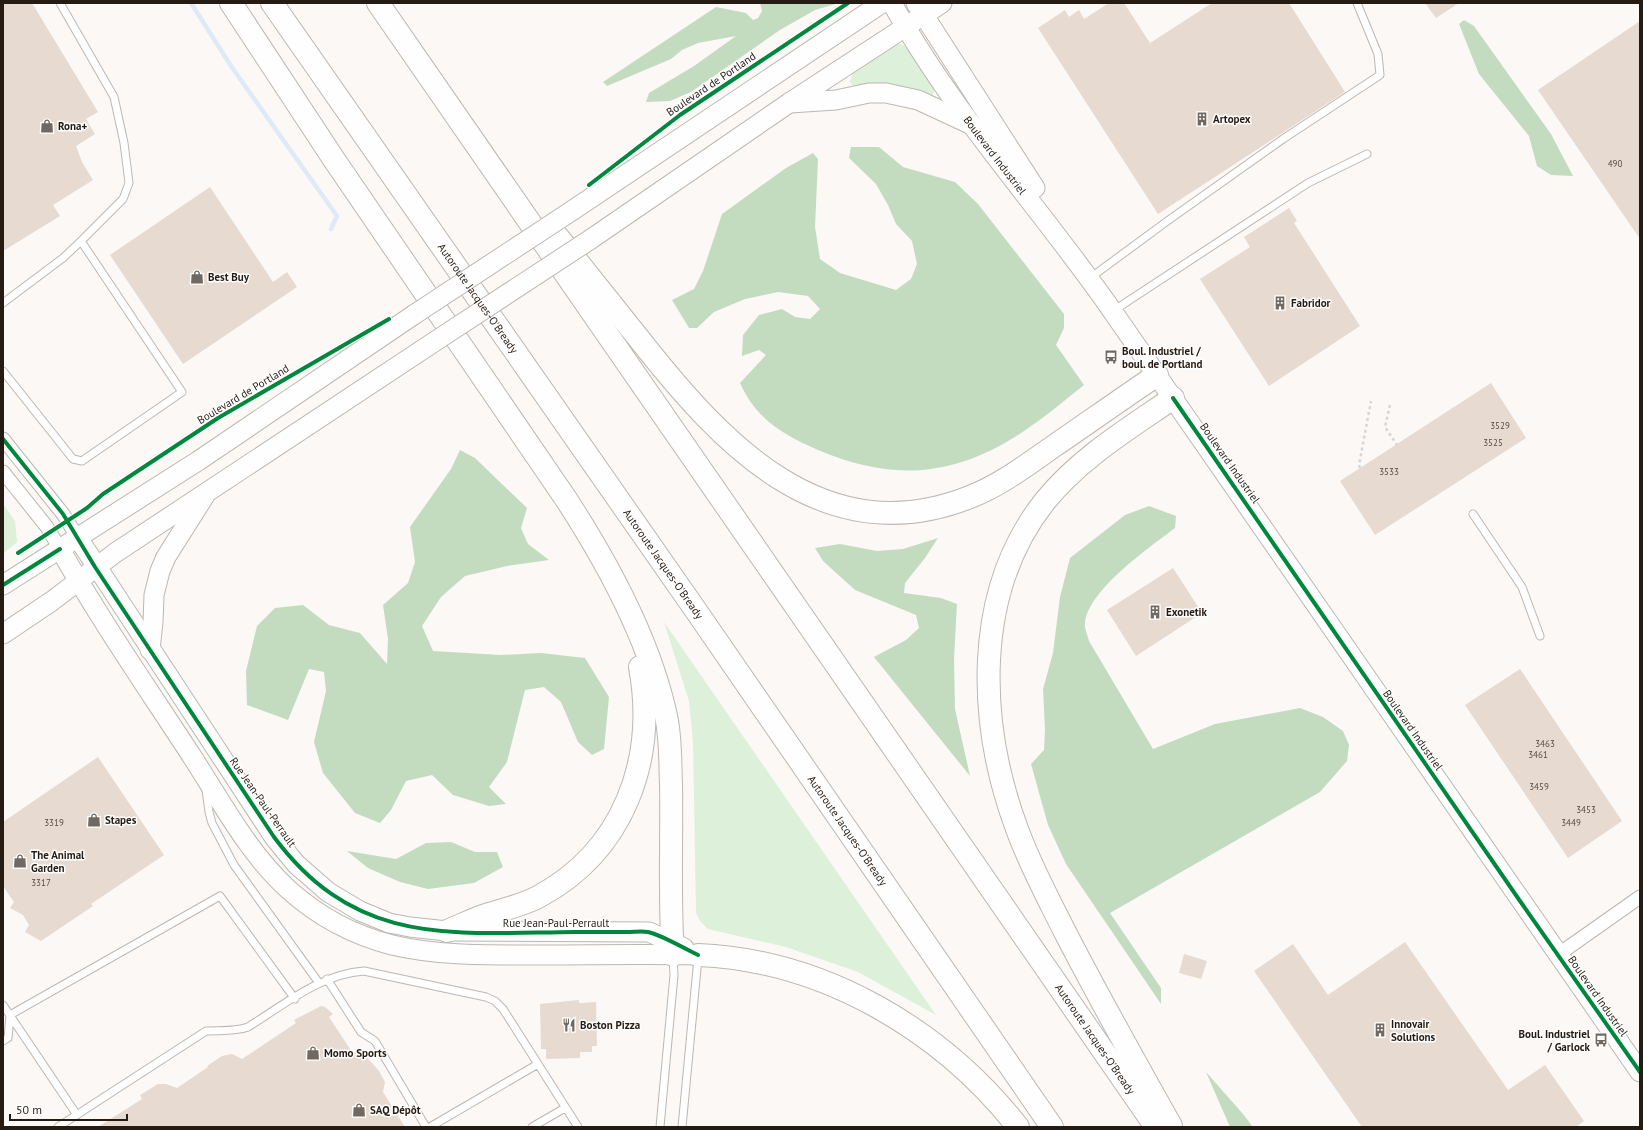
<svg xmlns="http://www.w3.org/2000/svg" width="1643" height="1130" font-family="'PT Sans',sans-serif">
	<rect width="100%" height="100%" fill="#fbf8f6"/>
	<!-- green -->
	<path fill="#ddf0da" d="M901,44L906,47L935,88L932,98L852,85L850,81L852,74L895,45Z
		M3,504L15,521L17,542L3,554Z
		M664,622L936,1015L858,972L786,947L708,929L700,921L696,913L693,742L689,701Z"/>
	<!-- forest -->
	<path fill="#c3dcc0" d="M760,3H839L815,10L780,30L691,92L670,101L646,102L649,93L694,66L736,36L698,43L682,50L671,59L607,86L603,82L716,7L746,13L753,20L758,18L762,11Z
		M1464,20L1474,26L1551,134L1573,176L1551,175L1537,166L1529,136L1479,74L1459,24Z
		M851,147H879L903,167L955,182L978,204L1064,314V328L1056,345L1084,385C1065,400 1045,417 1024,431C955,477 894,482 818,450C783,435 756,419 740,383L766,355L759,350L742,356L743,335L759,315L782,309L795,317L810,319L820,309L808,296L778,292L745,299L714,312L697,328H689L672,300L694,289L703,271L722,214L786,168L813,153L818,159L815,227L820,259L840,273L896,290L911,279L917,264L912,241L896,224L888,205L876,184L849,158Z
		M460,450L475,458L527,508L521,528L528,544L549,560L507,566L465,576L441,597L422,626L433,651L501,655L541,653L585,658L609,697L604,749L592,755L578,742L561,702L544,687L525,690L507,762L489,787L506,804L489,806L453,795L432,775L406,781L391,810L380,823L355,813L323,773L314,742L326,691L324,672L309,669L288,720L247,705L246,671L257,626L275,608L303,605L329,625L360,633L387,664L388,639L383,605L408,583L415,562L410,527L451,469Z
		M1149,506L1176,516L1175,528C1150,547 1088,590 1085,623C1084,628 1088,636 1089,641L1153,749L1215,724L1300,708L1323,717L1343,731L1349,745L1347,761L1320,792L1110,913L1161,988V1004L1066,864L1048,825L1031,764L1044,750L1045,730L1043,689L1053,653L1060,597L1070,558L1125,515Z
		M938,538L925,558L905,583L904,593L941,598L957,604L954,659L955,709L970,776L874,657L906,640L919,628L916,615L855,590L823,561L815,548L840,544L877,551L903,549Z
		M451,842L475,852H497L503,867L474,883L428,889L400,882L368,868L347,851L396,859L426,843Z
		M1206,1072L1243,1114L1253,1127H1230Z"/>
	<g fill="none" stroke-linecap="round" stroke-linejoin="round">
		<!-- stream -->
		<path stroke="#deeaf7" stroke-width="4.5" d="M191,3L231,66L337,216L331,229"/>
	</g>
	<!-- building -->
	<path fill="#e6dad1" d="M3,3H32L98,112L86,119L95,134L76,146L82,162L93,180L53,205L60,216L3,251Z
		M1109,3H1124L1150,43L1212,3H1289L1345,92L1158,214L1038,28L1065,10L1069,17L1079,10L1084,19Z
		M1425,3H1459L1436,18Z
		M1640,21V239L1538,90Z
		M210,187L273,282L287,272L297,287L183,364L110,255Z
		M1289,208L1297,221L1294,223L1360,326L1269,386L1200,279L1250,247L1244,237Z
		M1491,383L1526,438L1375,535L1340,481Z
		M1173,568L1202,613L1136,656L1107,610Z
		M1520,669L1622,821L1568,858L1465,705Z
		M98,757L164,855L91,904L93,906L41,941L25,932L29,925L23,915L10,908L14,902L3,886V822Z
		M1405,942L1508,1090L1545,1065L1584,1121L1576,1127H1362L1254,971L1293,944L1328,995Z
		M1184,954L1207,961L1201,979L1179,973Z
		M579,1000V1003L596,1002L597,1046H592V1052H580V1058L546,1059V1049H541L540,1004Z
		M321,1006L325,1007L333,1014L329,1017L352,1052L364,1054L379,1071L385,1082L383,1092L405,1127H98L142,1099L140,1095L158,1084H166L177,1088L208,1067L207,1066L222,1056L232,1054L242,1059L296,1023L294,1020Z"/>
	<g fill="none" stroke-linecap="round" stroke-linejoin="round">
		<!-- lane casing -->
		<g stroke="#bdb7b2" stroke-width="9">
			<path id="lane" d="M1090,278L1166,222L1283,139L1380,75L1378,54L1357,3
				M3,303L63,258L81,241L123,199L129,183L124,143L114,97L60,3
				M1113,311L1308,183L1367,154
				M3,371L73,459L82,461L182,392L81,241
				M1473,514L1522,587L1540,636
				M206,790L209,812L212,823L234,865L319,983
				M327,979L361,1032L375,1041L426,1127
				M3,1005L77,1115
				M10,1015L220,896L295,999
				M3,1041L8,1038L10,1015
				M58,1127L206,1031C221,1030 234,1032 248,1027C284,1005 320,974 364,971L486,997L495,1001L503,1009L578,1127
				M430,1127L538,1064
				M532,1127L565,1108
				M660,1127L674,975L673,957
				M682,1127L698,958"/>
		</g>
		<!-- street casing -->
		<g stroke="#bdb7b2" stroke-width="15">
			<path id="street" d="M3,439L63,514L78,538
				M3,472L47,527L60,549
				M1559,954L1640,897"/>
		</g>
		<!-- secondary casing -->
		<g stroke="#bdb7b2" stroke-width="21">
			<g id="secondary">
				<path id="s1" d="M892,3C953,114 1041,208 1113,312C1289,565 1464,819 1640,1072"/>
				<path d="M916,3L1035,188"/>
				<path d="M790,103L836,100L869,93H886L918,100L974,126"/>
				<path d="M573,210L882,3"/>
				<path d="M591,239L789,103L942,3"/>
				<path d="M78,538L274,837L296,864L328,892L360,911L389,923L410,927L447,931L649,932L684,948"/>
				<path d="M60,549C101,621 148,689 193,758C222,803 249,854 289,890C319,917 353,935 392,945C439,956 486,955 534,955C589,955 643,954 698,955"/>
				<path d="M3,585L198,461L415,314"/>
				<path d="M3,634L52,601L115,553L434,342"/>
				<path d="M150,650L153,622L154,595L160,571L166,557L204,497"/>
			</g>
		</g>
		<!-- highway casing -->
		<g stroke="#bdb7b2" stroke-width="24">
			<g id="highway">
				<path d="M231,3L335,161L566,499C607,562 650,642 666,716C671,738 670,762 671,785C672,841 669,898 673,955"/>
				<path id="s2" d="M272,3L699,615L1052,1127"/>
				<path id="s3" d="M378,3L1156,1127"/>
				<path d="M557,236C585,271 612,305 640,340C722,444 824,555 970,497C1001,485 1028,464 1054,446C1089,422 1123,398 1157,375"/>
				<path d="M447,931C460,926 473,919 486,915C504,909 521,906 538,897C624,851 657,760 640,667"/>
				<path d="M698,955C823,960 941,1029 1018,1127"/>
				<path d="M1171,1126C1135,1062 1099,998 1065,932C1048,898 1030,865 1017,829C978,724 972,593 1045,501C1080,458 1128,429 1173,398"/>
			</g>
		</g>
		<!-- path -->
		<path stroke="#d7d6d5" stroke-width="2.5" stroke-dasharray="3 3" stroke-linecap="butt" d="M1390,405L1385,427L1397,445
			M1360,468L1359,465L1371,401"/>
		<!-- lane -->
		<use href="#lane" stroke="#fefefe" stroke-width="7"/>
		<!-- street -->
		<use href="#street" stroke="#fefefe" stroke-width="13"/>
		<!-- secondary -->
		<use href="#secondary" stroke="#fefefe" stroke-width="19"/>
		<!-- highway -->
		<use href="#highway" stroke="#fefefe" stroke-width="22"/>
		<!-- secondary-bridge casing -->
		<g stroke="#bdb7b2" stroke-width="21" stroke-linecap="butt">
			<path id="secondary-bridge" d="M415,314L573,210
				M434,342L591,239"/>
		</g>
		<!-- secondary-bridge -->
		<use href="#secondary-bridge" stroke="#fefefe" stroke-width="19"/>
		<!-- cycleway casing -->
		<g stroke="#fff" stroke-width="6">
			<path id="cycleway" d="M589,185L680,115L848,3
				M1173,398L1520,901L1640,1072
				M3,439L63,514L95,567L274,837C357,948 452,933 576,932C593,932 610,932 627,932C634,932 642,931 648,932C662,935 685,949 698,955
				M18,553L87,508L103,494L218,418L389,319
				M3,585L60,549"/>
		</g>
		<!-- cycleway -->
		<use href="#cycleway" stroke="#00873e" stroke-width="4"/>
	</g>
	<!-- icons -->
	<defs>
		<g id="building-bare" transform="scale(1.08)"><path d="M-4-6H4V6H1V3H-1V6H-4ZM-2.5-4.3h1.7v1.8h-1.7ZM.8-4.3h1.7v1.8H.8ZM-2.5-1h1.7V.8h-1.7ZM.8-1h1.7V.8H.8Z" fill="#716862" stroke="#fff" stroke-width="2.5" paint-order="stroke"/></g>
		<g id="shop-bare" transform="scale(1.08)"><path d="M-5-2.5h2.3a2.7 3.5 0 0 1 5.4 0H5L5.5 6h-11ZM-1.5-2.5h3a1.5 2.3 0 0 0-3 0Z" fill="#716862" stroke="#fff" stroke-width="2.5" paint-order="stroke"/></g>
		<g id="bus-bare" transform="scale(1.08)"><path d="M-5-6H5V4H4V6H2V4H-2V6H-4V4H-5ZM-3.5-4V0h7V-4ZM-3.5 1.2v1.5H-2V1.2ZM2 1.2v1.5H3.5V1.2Z" fill="#716862" stroke="#fff" stroke-width="2.5" paint-order="stroke"/></g>
		<g id="restaurant-bare" transform="scale(1.08)"><path d="M-5-6h1v4h1v-4h1v4h1v-4h1v5L-1.5 .5V6h-2V.5L-5-1ZM5-6V6H3V1.5H1.5Q1.5-4 5-6Z" fill="#716862" stroke="#fff" stroke-width="2.5" paint-order="stroke"/></g>
	</defs>
	<g fill-rule="evenodd">
		<use href="#building-bare" x="1202" y="119"/>
		<use href="#shop-bare" x="47" y="126"/>
		<use href="#shop-bare" x="197" y="277"/>
		<use href="#building-bare" x="1280" y="303"/>
		<use href="#bus-bare" x="1111" y="357"/>
		<use href="#building-bare" x="1155" y="612"/>
		<use href="#shop-bare" x="94" y="820"/>
		<use href="#shop-bare" x="20" y="861"/>
		<use href="#restaurant-bare" x="569" y="1025"/>
		<use href="#building-bare" x="1380" y="1030"/>
		<use href="#bus-bare" x="1601" y="1040"/>
		<use href="#shop-bare" x="313" y="1053"/>
		<use href="#shop-bare" x="359" y="1110"/>
	</g>
	<g text-anchor="middle" stroke-width="3" stroke-linejoin="round" paint-order="stroke">
		<!-- number labels -->
		<g font-size="9" fill="#564b42">
			<text x="1615" y="167">490</text>
			<text x="1500" y="429">3529</text>
			<text x="1493" y="446">3525</text>
			<text x="1389" y="475">3533</text>
			<text x="1545" y="747">3463</text>
			<text x="1538" y="758">3461</text>
			<text x="1539" y="790">3459</text>
			<text x="1586" y="813">3453</text>
			<text x="54" y="826">3319</text>
			<text x="1571" y="826">3449</text>
			<text x="41" y="886">3317</text>
		</g>
		<!-- street labels -->
		<g font-size="11" fill="#261b12" stroke="#fff">
			<text transform="translate(711 84) rotate(-34)" y="4">Boulevard de Portland</text>
			<text dy="4" stroke="none"><textPath href="#s1" startOffset="184">Boulevard Industriel</textPath></text>
			<text dy="4" stroke="none"><textPath href="#s2" startOffset="360">Autoroute Jacques-O'Bready</textPath></text>
			<text transform="translate(243 394) rotate(-31)" y="4">Boulevard de Portland</text>
			<text transform="translate(1230 463) rotate(55)" y="4">Boulevard Industriel</text>
			<text dy="4" stroke="none"><textPath href="#s2" startOffset="684">Autoroute Jacques-O'Bready</textPath></text>
			<text transform="translate(1413 730) rotate(55)" y="4">Boulevard Industriel</text>
			<text transform="translate(263 802) rotate(55)" y="4">Rue Jean-Paul-Perrault</text>
			<text dy="4" stroke="none"><textPath href="#s2" startOffset="1008">Autoroute Jacques-O'Bready</textPath></text>
			<text x="556" y="927">Rue Jean-Paul-Perrault</text>
			<text transform="translate(1598 996) rotate(55)" y="4">Boulevard Industriel</text>
			<text dy="4" stroke="none"><textPath href="#s3" startOffset="1260">Autoroute Jacques-O'Bready</textPath></text>
		</g>
		<!-- poi labels -->
		<g font-size="11" font-weight="bold" fill="#261b12" stroke="#fff" text-anchor="start">
			<text x="1213" y="123">Artopex</text>
			<text x="58" y="130">Rona+</text>
			<text x="208" y="281">Best Buy</text>
			<text x="1291" y="307">Fabridor</text>
			<text x="1122" y="355">Boul. Industriel /<tspan x="1122" dy="13">boul. de Portland</tspan></text>
			<text x="1166" y="616">Exonetik</text>
			<text x="105" y="824">Stapes</text>
			<text x="31" y="859">The Animal<tspan x="31" dy="13">Garden</tspan></text>
			<text x="1391" y="1028">Innovair<tspan x="1391" dy="13">Solutions</tspan></text>
			<text x="580" y="1029">Boston Pizza</text>
			<text x="1590" y="1038" text-anchor="end">Boul. Industriel<tspan x="1590" dy="13">/ Garlock</tspan></text>
			<text x="324" y="1057">Momo Sports</text>
			<text x="370" y="1114">SAQ Dépôt</text>
		</g>
	</g>
	<!-- border -->
	<rect width="1643" height="1130" fill="none" stroke="#261b12" stroke-width="8"/>
	<!-- scale -->
	<path d="M10 1114v6h117v-6" fill="none" stroke="#261b12" stroke-width="2"/>
	<text x="16" y="1114" font-size="12" fill="#261b12" stroke="#ffffff" stroke-width="3" paint-order="stroke">50 m</text>
</svg>
